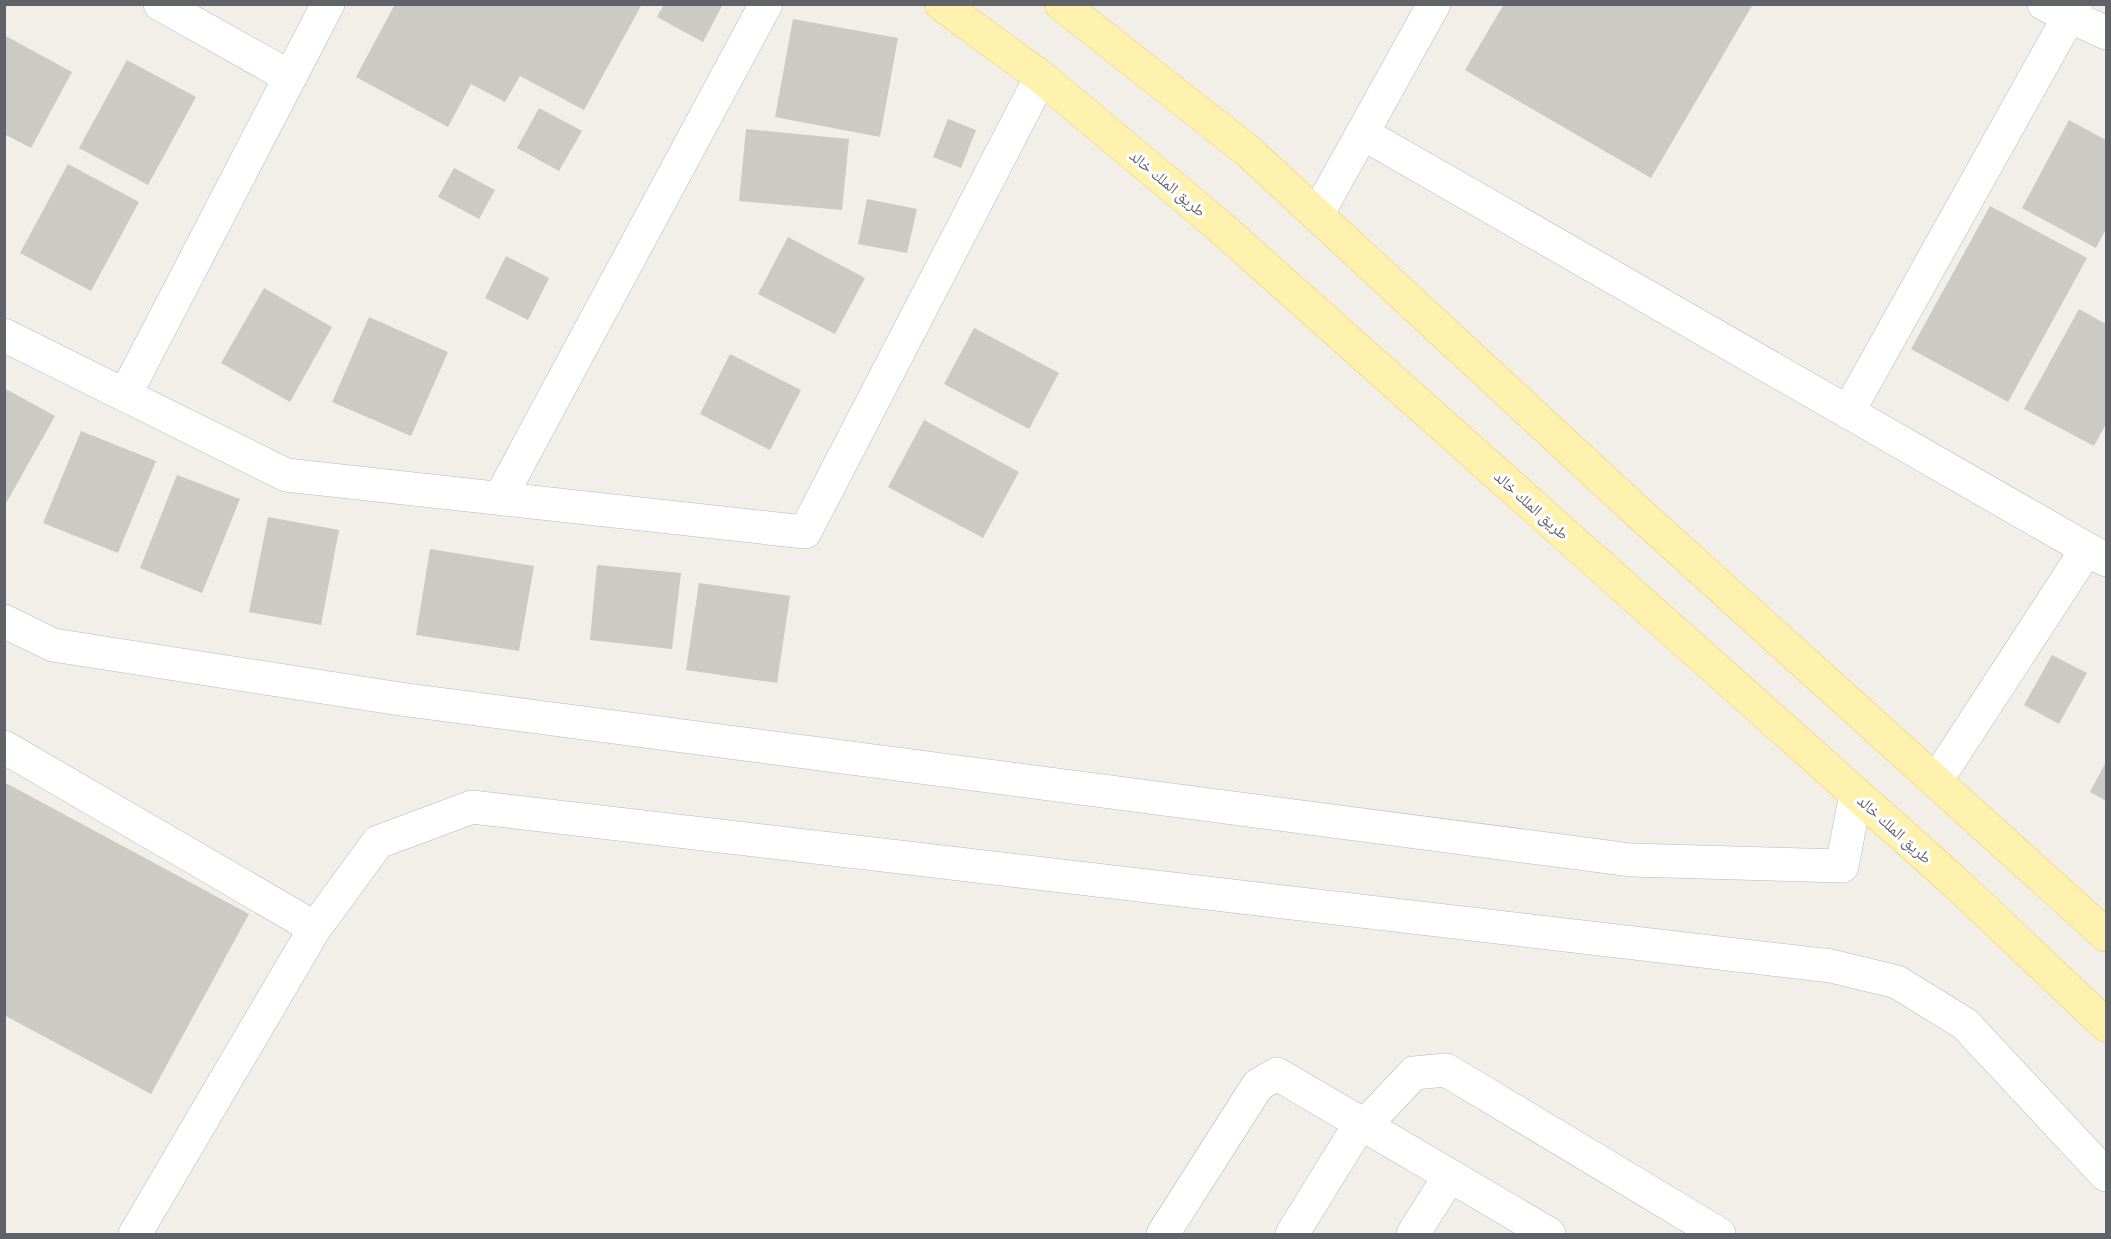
<svg xmlns="http://www.w3.org/2000/svg" width="2111" height="1239" font-family="Barlow,'Noto Naskh Arabic',sans-serif">
	<rect width="100%" height="100%" fill="#f1efe8"/>
	<!-- building -->
	<path fill="#cccac5" d="M395,4H508L511,6L512,4H642L584,110L520,76L505,102L471,84L448,127L356,77Z
		M664,4H723L703,42L657,17Z
		M1504,4H1753L1651,178L1465,70Z
		M793,19L898,38L880,137L775,117Z
		M4,35L72,72L31,148L4,134Z
		M127,60L196,97L148,185L79,148Z
		M539,108L582,131L559,171L517,148Z
		M948,119L976,130L961,168L933,157Z
		M2069,120L2106,140V229L2096,248L2022,208Z
		M746,129L849,139L842,210L739,201Z
		M68,164L139,202L91,291L20,253Z
		M454,168L495,190L479,219L438,197Z
		M867,199L917,209L907,253L858,244Z
		M1990,206L2087,258L2008,402L1911,349Z
		M788,237L865,278L835,334L758,294Z
		M506,256L549,278L528,320L485,298Z
		M264,288L332,327L290,402L221,363Z
		M2079,309L2106,324V424L2094,446L2024,409Z
		M369,317L448,352L411,436L332,402Z
		M974,328L1059,373L1029,429L944,384Z
		M730,354L801,390L770,450L700,414Z
		M4,388L55,416L4,507Z
		M924,420L1019,472L983,538L888,487Z
		M81,431L156,461L118,553L43,523Z
		M177,475L240,499L202,593L140,568Z
		M268,517L339,530L321,625L249,612Z
		M430,549L534,566L519,651L416,635Z
		M597,565L681,573L672,649L590,640Z
		M699,583L790,596L777,683L686,670Z
		M2052,655L2087,673L2059,724L2024,705Z
		M2106,762V801L2090,792Z
		M4,782L249,914L151,1094L4,1015Z"/>
	<g fill="none" stroke-linecap="round" stroke-linejoin="round">
		<!-- minor casing -->
		<g stroke="#b5b8bc" stroke-width="34">
			<path id="minor" d="M160,4L290,77
				M2044,4L2106,33
				M1362,133L2106,560
				M1317,215L1434,4
				M4,335L286,475L805,532L1041,77
				M125,395L328,4
				M1848,412L2076,4
				M500,498L766,4
				M4,621L53,645L400,699L1631,860L1842,866L1856,794
				M4,747L315,928
				M1936,781L2087,549
				M1364,1126L1414,1073L1446,1070L1719,1234
				M135,1234L315,928L378,842L472,807L1831,966L1897,982L1965,1024L2106,1175
				M1163,1234L1258,1085L1277,1074L1549,1234
				M1292,1234L1360,1124
				M1413,1234L1449,1177"/>
		</g>
		<!-- major casing -->
		<g stroke="#f2c960" stroke-width="34">
			<path id="major" d="M941,4L1041,77L1218,225L1956,883L2106,1025
				M1061,4L1248,151L1641,515L2106,935"/>
		</g>
		<!-- minor -->
		<use href="#minor" stroke="#fff" stroke-width="33"/>
		<!-- major -->
		<use href="#major" stroke="#fff2af" stroke-width="33"/>
	</g>
	<g text-anchor="middle" stroke-width="6" stroke-linejoin="round" paint-order="stroke">
		<!-- street labels -->
		<g font-size="16" fill="#5f6368" stroke="#fff">
			<text transform="translate(1168 183) rotate(40)" y="6">طريق الملك خالد</text>
			<text transform="translate(1532 505) rotate(42)" y="6">طريق الملك خالد</text>
			<text transform="translate(1895 829) rotate(42)" y="6">طريق الملك خالد</text>
		</g>
	</g>
	<!-- border -->
	<rect width="2111" height="1239" fill="none" stroke="#5f6368" stroke-width="12"/>
</svg>
